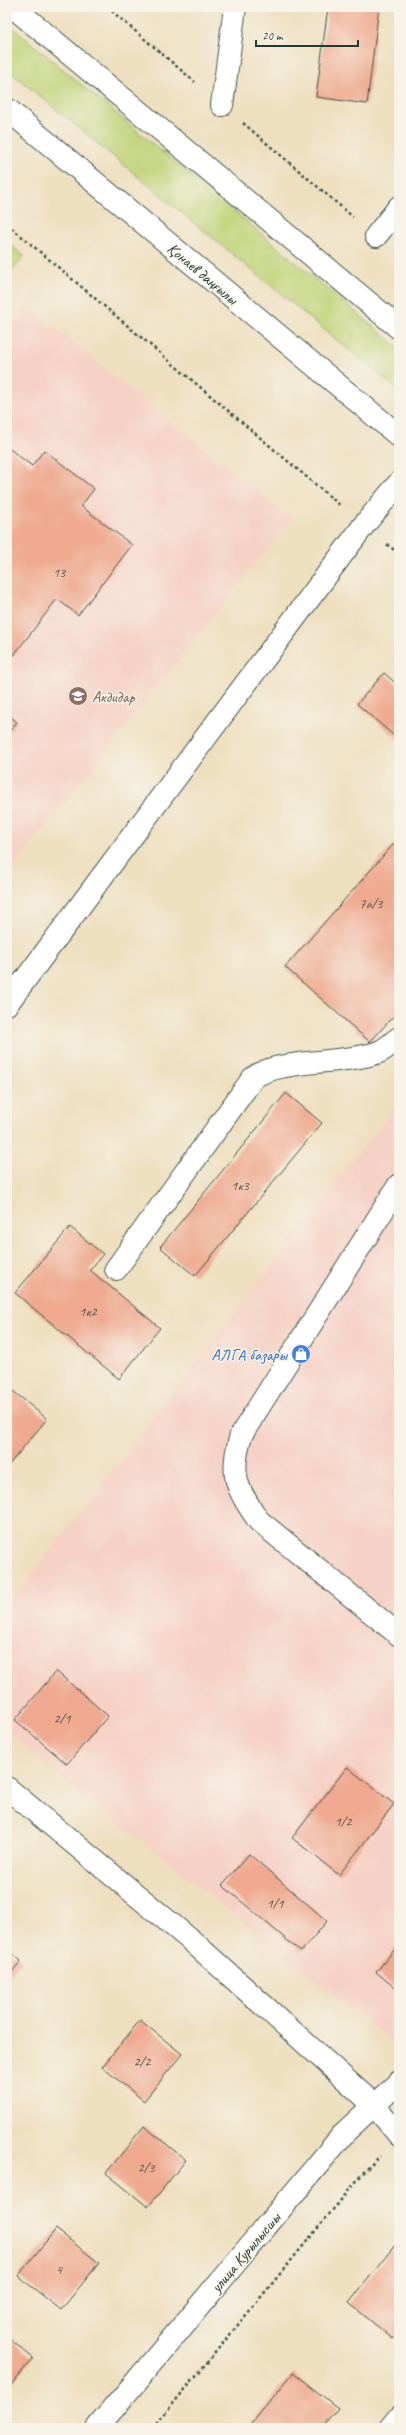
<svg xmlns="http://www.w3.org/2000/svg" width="406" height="2435" font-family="Caveat,sans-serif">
	<rect width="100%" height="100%" fill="#f7f3e8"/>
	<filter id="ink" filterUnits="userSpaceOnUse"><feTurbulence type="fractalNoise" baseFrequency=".025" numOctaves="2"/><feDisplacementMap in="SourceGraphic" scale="8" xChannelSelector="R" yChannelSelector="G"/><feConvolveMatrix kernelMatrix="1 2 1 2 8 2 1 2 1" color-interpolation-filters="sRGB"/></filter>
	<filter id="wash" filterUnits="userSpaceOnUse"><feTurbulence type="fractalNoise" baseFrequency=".012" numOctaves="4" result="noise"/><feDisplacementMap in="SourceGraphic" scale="16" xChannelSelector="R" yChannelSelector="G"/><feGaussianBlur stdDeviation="0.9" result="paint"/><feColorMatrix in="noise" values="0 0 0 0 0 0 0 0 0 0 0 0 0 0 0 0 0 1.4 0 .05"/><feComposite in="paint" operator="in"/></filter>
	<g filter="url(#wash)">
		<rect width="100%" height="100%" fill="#eedfbf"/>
		<!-- built -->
		<path fill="#f6d1c5" d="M28,307L291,519L7,874V333Z
			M399,1101V2038L394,2043L7,1733V1606Z"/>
		<!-- green -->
		<path fill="#bfd377" stroke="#6f8856" d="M7,23L399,348V391L7,69Z
			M7,242L24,256L7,276Z"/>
		<g id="blocks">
			<!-- building -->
			<path fill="#eea98e" d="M328,7H379L367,104L316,97Z
				M7,447L32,466L44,450L94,489L81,506L132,545L78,615L57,599L7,664Z
				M384,673L399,686V740L357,704Z
				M7,714L17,722L7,734Z
				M399,838V1010L370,1042L285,967Z
				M286,1093L322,1123L195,1276L160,1247Z
				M70,1227L103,1254L90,1270L160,1328L119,1379L15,1293Z
				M7,1386L47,1419L7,1467Z
				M56,1671L108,1716L67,1764L15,1720Z
				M347,1767L394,1804L339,1875L292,1838Z
				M249,1854L327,1921L301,1952L222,1885Z
				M399,1944V1991L376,1972Z
				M7,1949L21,1961L7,1978Z
				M140,2020L182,2054L144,2101L102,2067Z
				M144,2126L186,2160L148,2207L106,2173Z
				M56,2229L99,2263L61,2310L18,2276Z
				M399,2240V2332L393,2339L349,2303Z
				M7,2337L33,2358L7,2390Z
				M293,2373L338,2408L322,2428H248Z"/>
		</g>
	</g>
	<g filter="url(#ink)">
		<use href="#blocks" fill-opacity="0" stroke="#3e5549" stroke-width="1"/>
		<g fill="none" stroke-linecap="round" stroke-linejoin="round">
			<!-- minor casing -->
			<g stroke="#3e5549" stroke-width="24">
				<path id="minor" d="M222,105L235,7
					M376,236L399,207
					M7,1004L364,525L399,483
					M399,1185L241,1435C229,1475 236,1488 259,1521L399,1635
					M116,1269L253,1078C278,1058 345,1065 379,1052C386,1049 393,1042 399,1038
					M7,1788L193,1942L374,2105L399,2135
					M97,2428L346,2131L399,2082
					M390,2428L399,2417"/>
			</g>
			<!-- major casing -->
			<g stroke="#3e5549" stroke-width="24">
				<path id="major" d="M13,7L399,328
					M7,109L399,436"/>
			</g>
			<!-- path -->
			<path stroke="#3e5549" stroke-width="2.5" stroke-dasharray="3 3" stroke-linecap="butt" d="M107,7L195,82
				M243,123L353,217
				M7,224L341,506
				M387,544L399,554
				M395,550L399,545
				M153,2428L364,2172L380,2156"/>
			<!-- minor -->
			<use href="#minor" stroke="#fff" stroke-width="22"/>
			<!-- major -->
			<use href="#major" stroke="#fff" stroke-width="22"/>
		</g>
	</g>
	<!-- icons -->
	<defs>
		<g id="school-disc" transform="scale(1)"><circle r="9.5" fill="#8d6e63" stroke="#f7f3e8"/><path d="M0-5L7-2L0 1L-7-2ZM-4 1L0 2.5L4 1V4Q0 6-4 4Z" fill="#fff"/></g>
		<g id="shop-disc" transform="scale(1)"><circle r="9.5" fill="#3f7fe0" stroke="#f7f3e8"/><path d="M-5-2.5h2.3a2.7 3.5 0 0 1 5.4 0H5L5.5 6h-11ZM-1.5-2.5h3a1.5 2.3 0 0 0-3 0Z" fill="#fff"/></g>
	</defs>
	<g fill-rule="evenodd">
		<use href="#school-disc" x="78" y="696"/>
		<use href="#shop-disc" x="301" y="1354"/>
	</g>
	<g text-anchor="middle" stroke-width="3" stroke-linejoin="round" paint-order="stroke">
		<!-- number labels -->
		<g font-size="14" fill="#53584a">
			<text x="59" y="577">13</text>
			<text x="371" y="908">7а/3</text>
			<text x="240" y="1190">1к3</text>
			<text x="88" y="1316">1к2</text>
			<text x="62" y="1723">2/1</text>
			<text x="343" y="1826">1/2</text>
			<text x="275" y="1908">1/1</text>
			<text x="142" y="2066">2/2</text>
			<text x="146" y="2172">2/3</text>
			<text x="59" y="2274">4</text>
		</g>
		<!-- street labels -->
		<g font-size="16" fill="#1f3d34" stroke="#f7f3e8">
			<text transform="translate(203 273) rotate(40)" y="6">Қонаев даңғылы</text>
			<text transform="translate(245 2252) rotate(-50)" y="6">улица Курылысшы</text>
		</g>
		<!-- education labels -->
		<g font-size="16" fill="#785e54" stroke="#f7f3e8" text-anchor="start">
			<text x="92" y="702">Акдидар</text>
		</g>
		<!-- shop labels -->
		<g font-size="16" fill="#366cbe" stroke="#f7f3e8" text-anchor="end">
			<text x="287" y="1360">АЛГА базары</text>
		</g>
	</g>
	<!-- margin -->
	<rect width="406" height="2435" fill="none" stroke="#f7f3e8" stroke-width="24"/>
	<!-- scale -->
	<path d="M256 40v6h102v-6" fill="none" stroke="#1f3d34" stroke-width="2"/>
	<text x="262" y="40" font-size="12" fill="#1f3d34" stroke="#f7f3e8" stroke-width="3" paint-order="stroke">20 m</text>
</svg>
